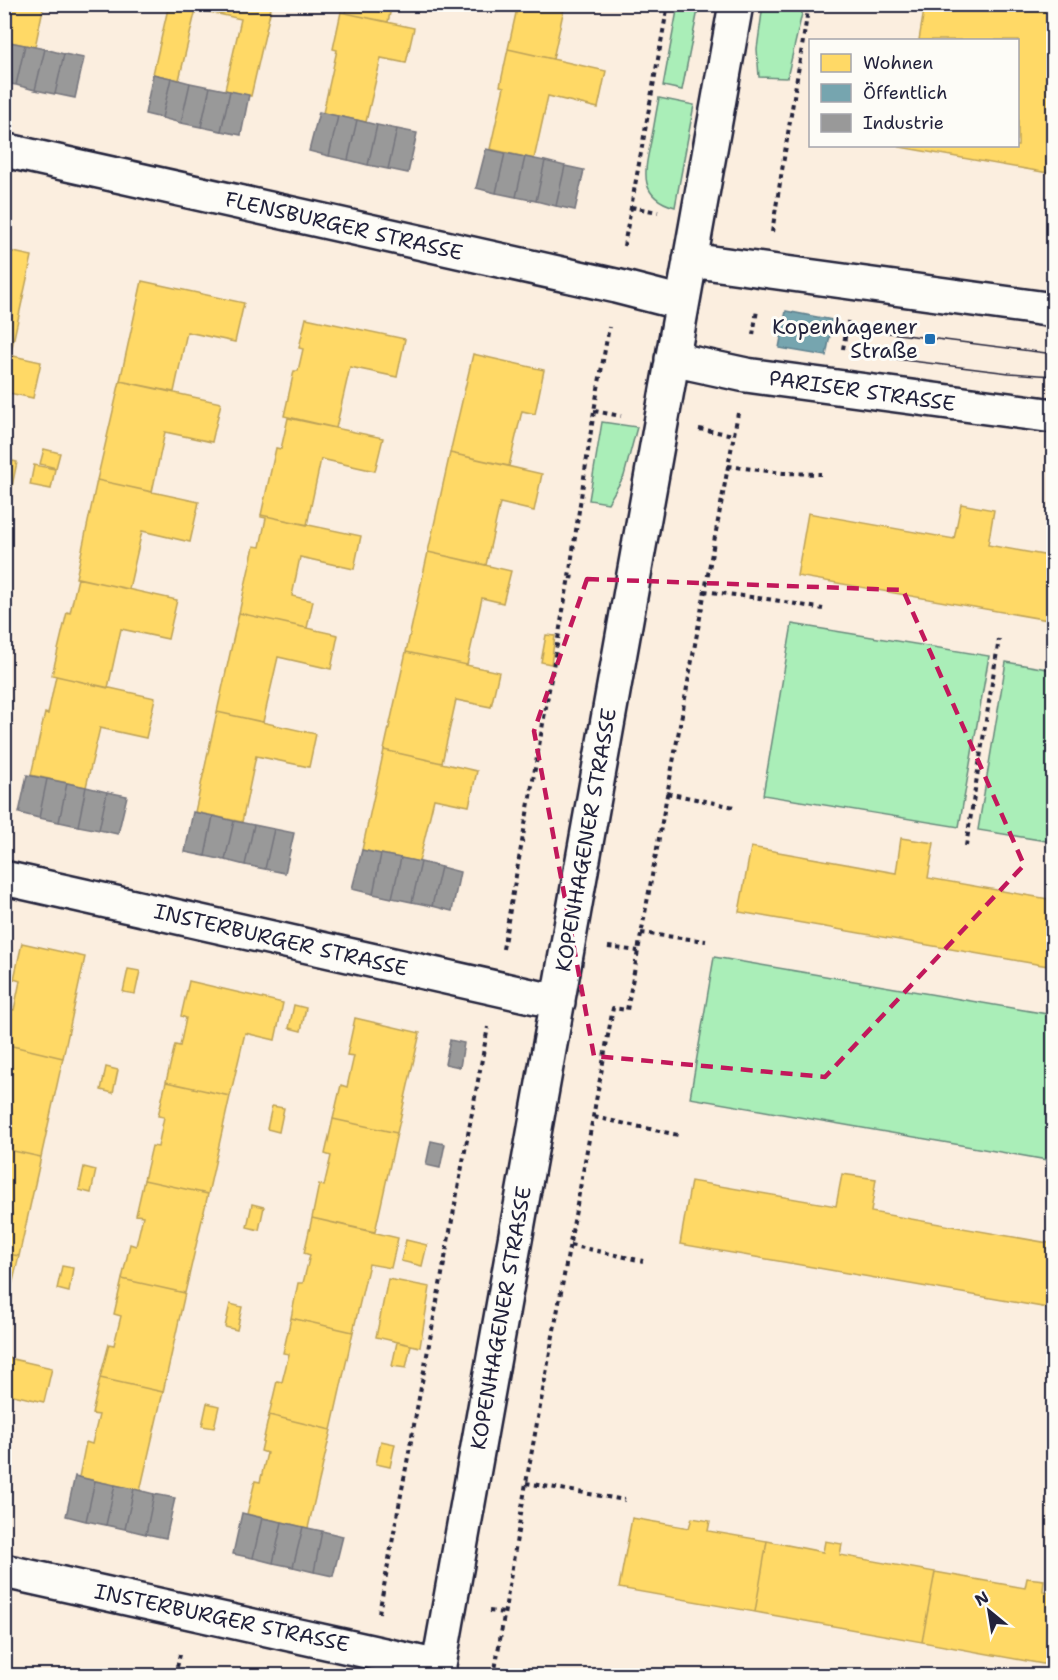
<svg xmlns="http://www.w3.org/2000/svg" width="1058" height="1680" font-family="'Shantell Sans',sans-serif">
	<rect width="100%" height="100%" fill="#fbeedf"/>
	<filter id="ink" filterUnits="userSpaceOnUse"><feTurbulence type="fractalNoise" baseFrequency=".0167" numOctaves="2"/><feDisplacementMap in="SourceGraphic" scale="12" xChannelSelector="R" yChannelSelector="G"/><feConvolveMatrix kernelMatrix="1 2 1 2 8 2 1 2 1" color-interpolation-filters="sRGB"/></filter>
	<g filter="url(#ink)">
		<!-- green -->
		<path fill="#aaeeb8" stroke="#66887a" stroke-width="1.5" d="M678,5H699L682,90L663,86Z
			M763,5H804L787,78L759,77L757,49Z
			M659,98L694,105L675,207C637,197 645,170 651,141C654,127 656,112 659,98Z
			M602,422L637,427L624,476L608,503L589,500Z
			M792,624L989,656L959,827L763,795Z
			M1006,662L1053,670V842L978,830Z
			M714,957L1053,1015V1161L690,1098Z"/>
		<!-- homes -->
		<path fill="#ffd966" stroke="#bda259" stroke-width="1.5" d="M4,4H44L35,47L4,41Z
			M169,4H272L251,96L225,90L241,19L196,9L179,80L153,74Z
			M347,4H392L388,22L345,13Z
			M518,4H565L553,59L508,49Z
			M925,4H1054V174L900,147L901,146H1018V40H919Z
			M341,12L414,28L406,63L381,58L366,122L323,113L337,50L333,49Z
			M508,49L606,71L598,108L548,96L534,159L490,149L504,87L500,86Z
			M4,250L32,256L10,356L4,354Z
			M142,281L244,303L235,342L187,332L174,392L120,381Z
			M306,318L405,339L397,377L350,367L336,428L284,416L294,371H298L303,349L299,348Z
			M4,354L41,362L33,398L4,392Z
			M473,354L544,370L535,414L522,411L509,466L450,453Z
			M120,381L221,403L212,442L165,432L152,492L97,480Z
			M288,418L383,438L375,471L321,459L307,525L261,515L276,448L281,449Z
			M44,449L60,453L56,468L40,464Z
			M450,453L542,474L534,511L500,503L486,565L428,552Z
			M4,459L17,462L10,496L4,495Z
			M34,465L55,469L51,489L30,485Z
			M97,480L199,502L190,542L142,531L129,589L76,578Z
			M961,504L994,510L988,545L1054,557V621L797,576L808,513L954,539Z
			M261,515L361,536L354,569L300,557L292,596L313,601L307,628L239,613L254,546L260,547L266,518L261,517Z
			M428,552L511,571L503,603L482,598L467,665L406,652Z
			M78,578L177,600L168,639L121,629L108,688L52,675L67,612L70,613Z
			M239,613L338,635L331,669L278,657L263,722L217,712Z
			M546,635L555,636L551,664L541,662Z
			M406,652L499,672L491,707L456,700L442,763L384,750Z
			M56,676L155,698L146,738L100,728L86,787L31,775L45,713L48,714Z
			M217,712L316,734L309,767L256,756L242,822L195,812Z
			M384,750L477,771L469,806L434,799L419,862L362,850Z
			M901,838L934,843L928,878L1054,900V967L739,912L751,847L896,873Z
			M22,943L85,957L63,1058L4,1044V1022L8,1009L14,1010L20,981L14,979Z
			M128,969L140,971L135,994L123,992Z
			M189,981L283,1003L275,1040L245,1033L230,1096L166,1082L175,1045L180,1046L186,1018L181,1016Z
			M294,1005L306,1008L301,1031L289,1028Z
			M355,1018L420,1033L397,1133L333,1119L341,1085L347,1087L354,1056L347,1055Z
			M4,1044L63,1058L41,1157L4,1149Z
			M106,1067L118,1070L113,1093L101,1090Z
			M166,1082L230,1096L208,1194L144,1180L152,1146L158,1147L164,1117L158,1116Z
			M272,1106L284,1108L279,1132L267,1129Z
			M333,1119L397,1133L375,1232L312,1218L319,1184L324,1186L331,1156L325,1154Z
			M4,1149L41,1157L19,1256L4,1253Z
			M84,1167L96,1170L91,1193L79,1190Z
			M842,1174L876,1179L871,1212L1054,1244V1309L680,1244L691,1181L836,1206Z
			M144,1180L208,1194L185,1293L122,1279L130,1244L136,1246L143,1216L136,1215Z
			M252,1204L264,1207L259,1230L247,1227Z
			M312,1218L398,1238L391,1268L369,1264L353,1332L291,1318L298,1283H303L310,1255L304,1253Z
			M406,1240L427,1245L422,1266L401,1261Z
			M4,1253L19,1256L4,1319Z
			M62,1266L73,1268L69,1292L57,1289Z
			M122,1279L185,1293L163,1392L100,1378L109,1344L114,1345L121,1316L114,1314Z
			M388,1279L430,1287L420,1347L376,1337Z
			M230,1304L242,1307L237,1330L225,1327Z
			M291,1318L353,1332L331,1430L269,1415L277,1381L282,1382L289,1354L283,1353Z
			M397,1342L411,1345L406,1368L392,1366Z
			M4,1357L52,1368L44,1402L4,1393Z
			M100,1378L163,1392L140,1491L79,1477L86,1442L92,1444L99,1415L92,1414Z
			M207,1403L219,1406L214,1428L202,1426Z
			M269,1415L331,1430L308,1528L247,1514L255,1481L260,1482L267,1453L261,1451Z
			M381,1441L395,1444L390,1467L376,1464Z
			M632,1518L689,1528L692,1518L710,1521L708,1531L767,1541L755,1612L619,1588Z
			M767,1541L823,1552L825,1541L842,1544L840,1555L935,1572L922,1642L755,1612Z
			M935,1572L1025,1588L1027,1578L1044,1580L1043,1591L1054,1593V1666L922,1642Z"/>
		<!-- public -->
		<path fill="#76a5af" stroke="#5d7e8c" stroke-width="1.5" d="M786,311L833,320L826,356L779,348Z"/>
		<!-- industry -->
		<path fill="#999" stroke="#75757d" stroke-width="1.5" d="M5,41L25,45L16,85L4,83Z
			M25,45L45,49L35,90L16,85Z
			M45,49L64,54L55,94L35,90Z
			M64,54L84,58L75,98L55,94Z
			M153,74L171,78L162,118L145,114Z
			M171,78L190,83L181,123L162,118Z
			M190,83L210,87L201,127L181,123Z
			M210,87L230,91L221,131L201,127Z
			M230,91L249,95L241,135L221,131Z
			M319,112L338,116L329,156L309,151Z
			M338,116L357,120L348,160L329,156Z
			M357,120L377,125L368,165L348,160Z
			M377,125L397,129L388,169L368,165Z
			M397,129L417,133L408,173L388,169Z
			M486,149L505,153L496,193L476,188Z
			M505,153L525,157L516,197L496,193Z
			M525,157L545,161L536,201L516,197Z
			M545,161L565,166L556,206L536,201Z
			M565,166L584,170L575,210L556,206Z
			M27,775L47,779L39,818L19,813Z
			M47,779L67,783L59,822L39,818Z
			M67,783L86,787L78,826L59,822Z
			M86,787L107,792L99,830L78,826Z
			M107,792L127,796L118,834L99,830Z
			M193,812L213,816L205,856L185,852Z
			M213,816L234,821L225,860L205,856Z
			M234,821L254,825L245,865L225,860Z
			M254,825L274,829L265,869L245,865Z
			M274,829L294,833L285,873L265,869Z
			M362,850L381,854L373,894L352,889Z
			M381,854L401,858L392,898L373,894Z
			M401,858L421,862L412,902L392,898Z
			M421,862L441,867L432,906L412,902Z
			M441,867L460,872L452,911L432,906Z
			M450,1040L464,1043L460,1067L445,1064Z
			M431,1141L445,1144L440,1168L426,1165Z
			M75,1476L95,1481L86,1521L66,1516Z
			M95,1481L115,1485L106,1525L86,1521Z
			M115,1485L134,1489L125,1529L106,1525Z
			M134,1489L154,1494L146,1534L125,1529Z
			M154,1494L175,1498L166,1538L146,1534Z
			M242,1513L262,1518L253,1558L233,1554Z
			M262,1518L282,1522L273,1563L253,1558Z
			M282,1522L303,1527L293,1567L273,1563Z
			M303,1527L322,1531L314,1572L293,1567Z
			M322,1531L343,1536L333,1576L314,1572Z"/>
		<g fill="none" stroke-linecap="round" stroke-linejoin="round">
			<!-- street casing -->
			<g stroke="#22223b" stroke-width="38">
				<path id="street" d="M4,150L616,286L682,303
					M690,260L1054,310
					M672,359L746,375L1054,416
					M4,878L558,1002
					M4,1571L439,1667
					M437,1676L736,4"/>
			</g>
			<!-- path -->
			<path stroke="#22223b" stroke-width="4" stroke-dasharray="4.5 4.5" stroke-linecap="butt" d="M631,207L658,212
				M772,232L809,4
				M624,246L668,4
				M753,335L757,310
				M843,349L848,321
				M594,411L621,416
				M699,429L734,435
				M728,466L783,473L821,474
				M569,577L576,578
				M704,591L774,600L823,609
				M667,793L734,807
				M966,846L999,639
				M641,933L706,941
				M608,947L638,951
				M503,949L569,577L594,411L609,327
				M594,1117L678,1135
				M570,1245L643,1261
				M526,1483L625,1500
				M489,1611L504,1613
				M379,1613L488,1027
				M175,1676L181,1650
				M494,1676L526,1483L613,1008L627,1010L738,413"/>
			<!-- street -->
			<use href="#street" stroke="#fdfcf7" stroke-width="33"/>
			<!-- tram -->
			<path stroke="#22223b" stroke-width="1.5" d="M874,331L1054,354
				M871,356L1009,373L1054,376"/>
		</g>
	</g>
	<!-- marked area -->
	<path fill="none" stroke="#c2185b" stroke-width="4.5" stroke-dasharray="12 8" stroke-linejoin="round" d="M587,579L903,590L1024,865L825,1077L594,1056L534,731Z"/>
	<!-- markers -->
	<rect fill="#1f6fb2" stroke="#fdfcf7" stroke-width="2" x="924" y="333" width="12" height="12" rx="3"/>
	<g text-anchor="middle" stroke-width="6" stroke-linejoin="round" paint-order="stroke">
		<!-- street labels -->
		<g font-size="21" fill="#22223b" stroke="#fdfcf7">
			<text transform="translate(344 226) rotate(13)" y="7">FLENSBURGER STRASSE</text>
			<text transform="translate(862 391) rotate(8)" y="7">PARISER STRASSE</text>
			<text transform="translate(586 840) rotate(-80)" y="7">KOPENHAGENER STRASSE</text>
			<text transform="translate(281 940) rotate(13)" y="7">INSTERBURGER STRASSE</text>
			<text transform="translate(501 1318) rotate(-80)" y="7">KOPENHAGENER STRASSE</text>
			<text transform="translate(222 1618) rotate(12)" y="7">INSTERBURGER STRASSE</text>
		</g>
		<!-- poi labels -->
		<g font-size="21" fill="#22223b" stroke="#fdfcf7" text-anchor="end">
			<text x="918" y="334">Kopenhagener<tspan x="918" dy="24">Straße</tspan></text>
		</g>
	</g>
	<!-- margin -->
	<rect width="1058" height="1680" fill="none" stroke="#fdfcf7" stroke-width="24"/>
	<rect x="12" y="12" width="1034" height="1656" fill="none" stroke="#22223b" stroke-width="2" filter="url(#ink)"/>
	<!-- legend -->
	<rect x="809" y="39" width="210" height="108" fill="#fdfcf7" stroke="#a5a5ac" stroke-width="1.5"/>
	<rect x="821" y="54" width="30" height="18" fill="#ffd966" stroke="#a5a5ac" stroke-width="1.5"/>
	<text x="863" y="69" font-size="18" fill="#22223b">Wohnen</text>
	<rect x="821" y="84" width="30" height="18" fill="#76a5af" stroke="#a5a5ac" stroke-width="1.5"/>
	<text x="863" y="99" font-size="18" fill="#22223b">Öffentlich</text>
	<rect x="821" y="114" width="30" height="18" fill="#999999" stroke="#a5a5ac" stroke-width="1.5"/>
	<text x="863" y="129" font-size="18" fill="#22223b">Industrie</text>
	<!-- north arrow -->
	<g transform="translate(989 1611) rotate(330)" stroke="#fdfcf7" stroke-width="4.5" paint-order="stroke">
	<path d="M0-4.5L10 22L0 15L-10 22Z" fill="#22223b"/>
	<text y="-9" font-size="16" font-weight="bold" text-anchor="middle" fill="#22223b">N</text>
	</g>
</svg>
